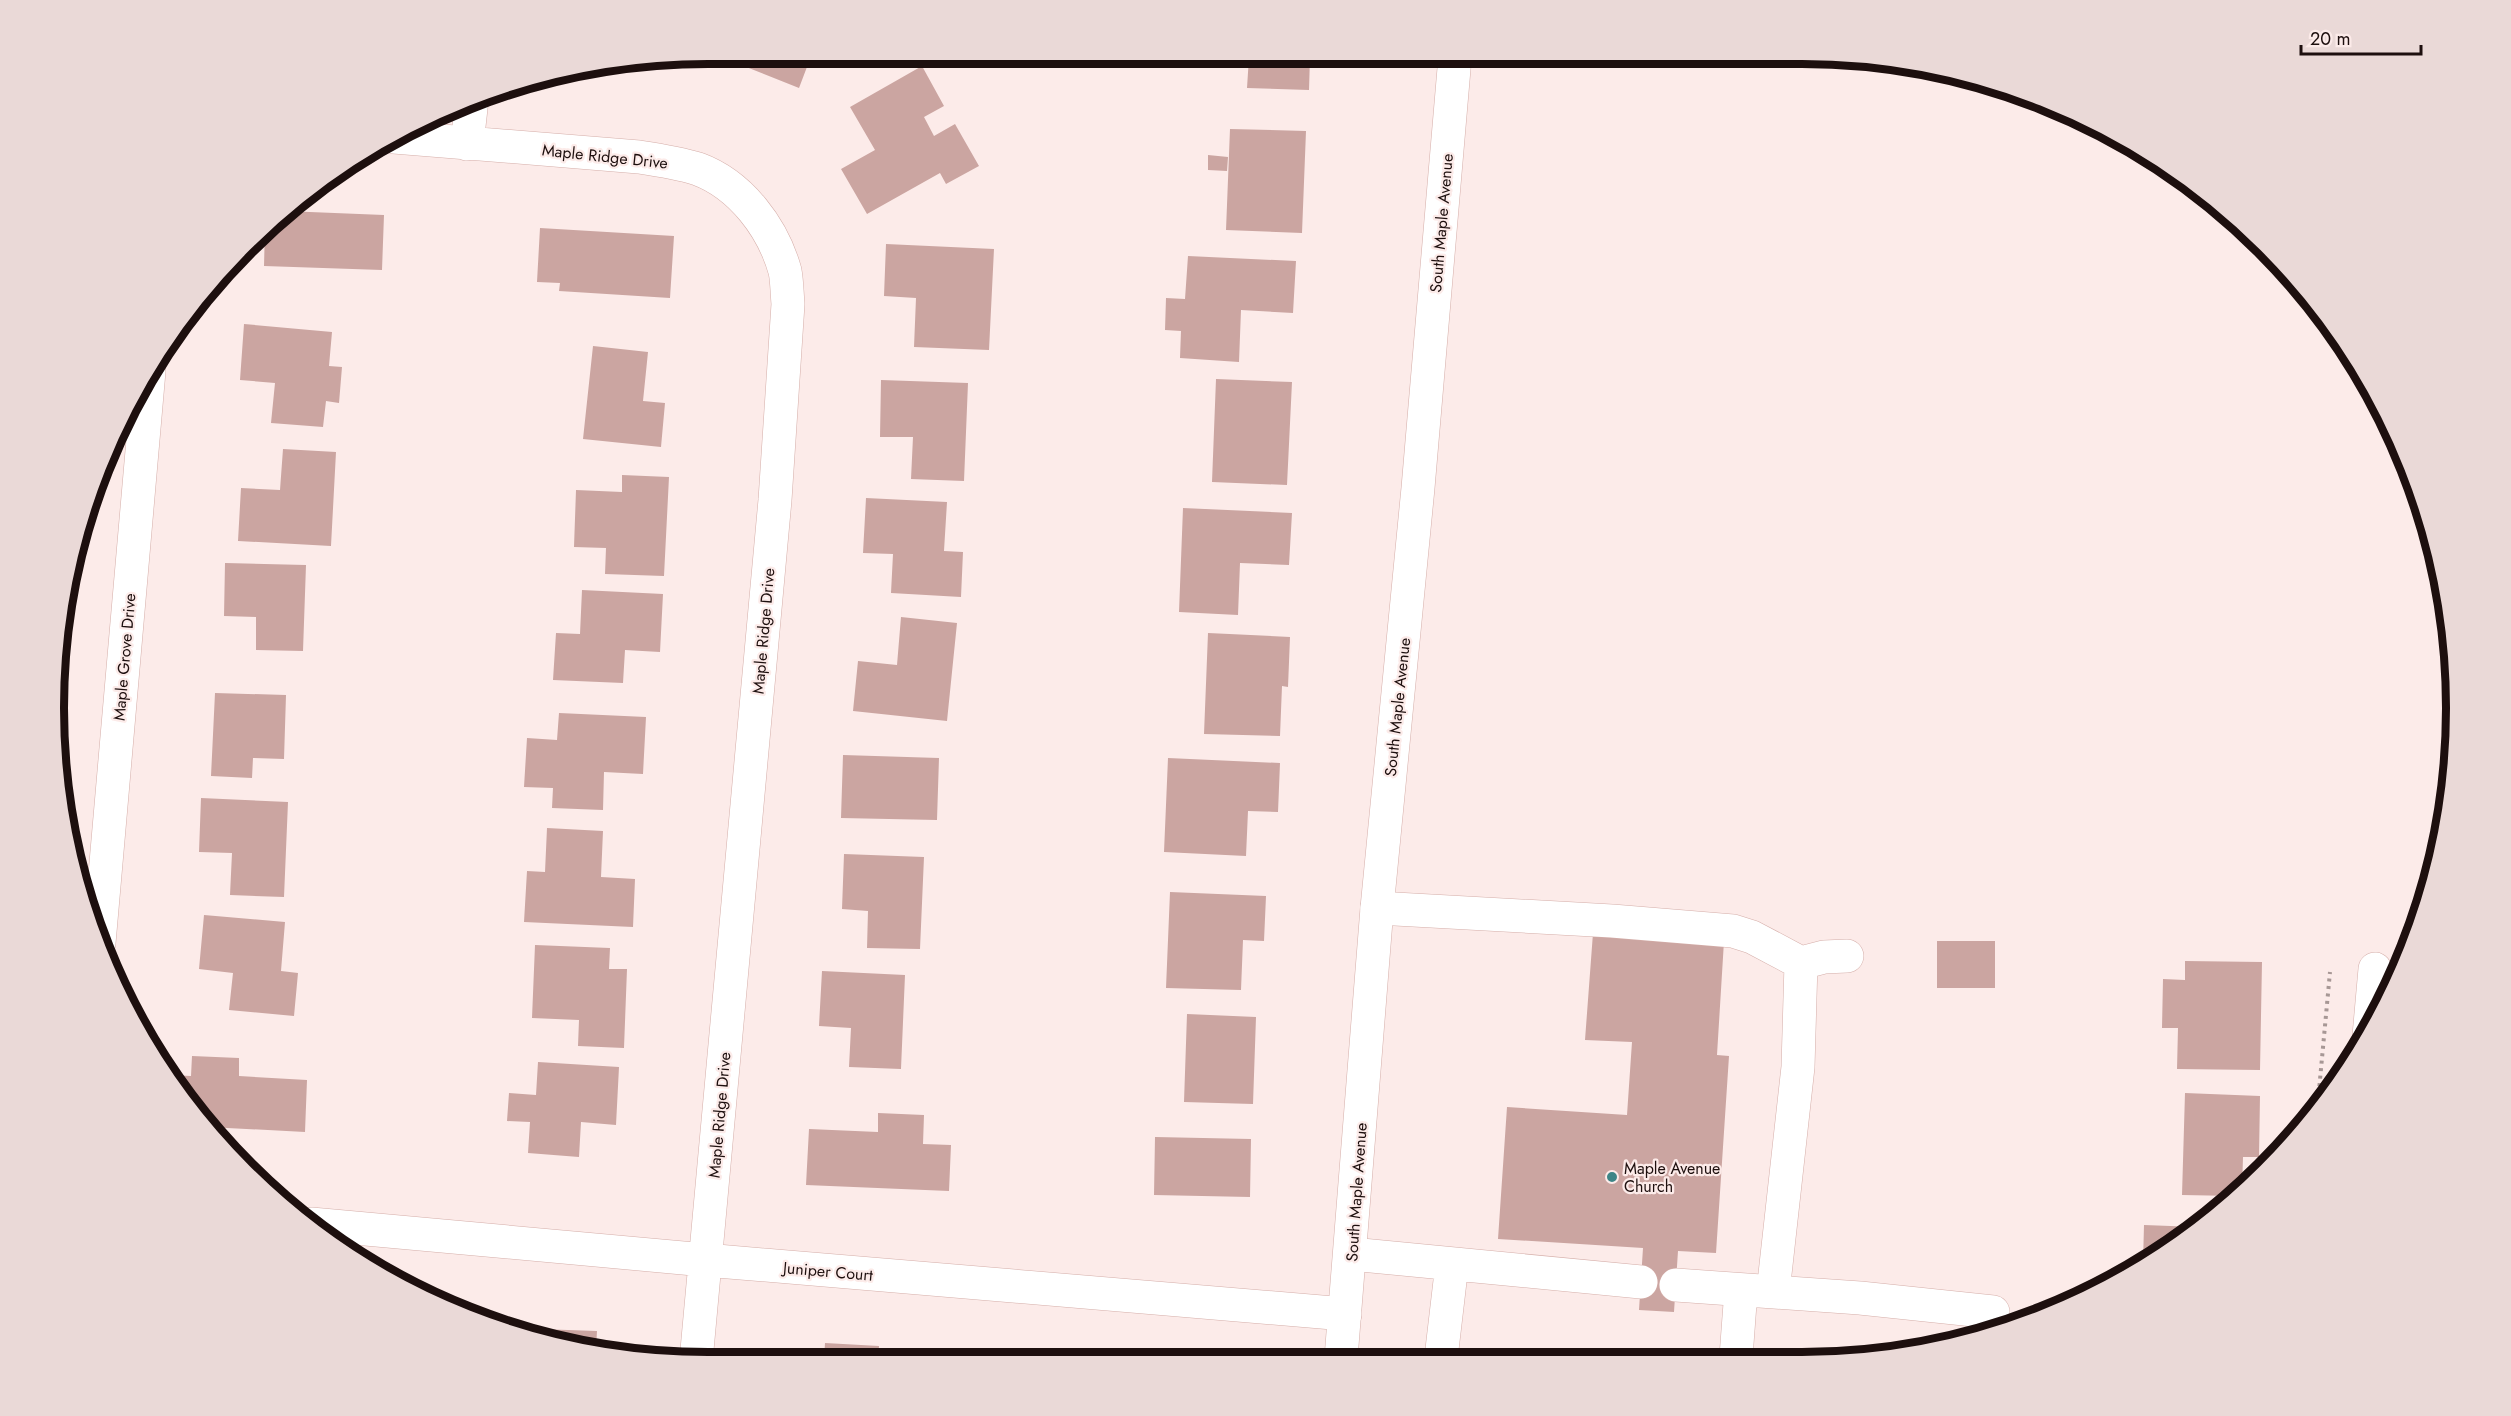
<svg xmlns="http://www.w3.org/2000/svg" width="2511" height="1416" font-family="Jost,sans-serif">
	<rect width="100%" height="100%" fill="#fcebe9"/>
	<!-- building -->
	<path fill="#cba5a1" d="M1249,57H1310L1309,90L1247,88Z
		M726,59H810L799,88Z
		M922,66L944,106L924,117L934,136L955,124L979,166L946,184L940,173L867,214L841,169L875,150L850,107Z
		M1230,129L1306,131L1302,233L1226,230Z
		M1208,155L1228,157L1227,171L1208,170Z
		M285,211L384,215L382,270L264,266L265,228Z
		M540,228L674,236L670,298L559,291L560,283L537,282Z
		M886,244L994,249L989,350L914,347L916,298L884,296Z
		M1188,256L1296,261L1293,313L1241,310L1239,362L1180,358L1181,331L1165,330L1166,298L1185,299Z
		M244,324L332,332L329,366L342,367L339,403L326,401L323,427L271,423L275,383L240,380Z
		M593,346L648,352L643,401L665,403L661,447L583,439Z
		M1216,379L1292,382L1287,485L1212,482Z
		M881,380L968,383L964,481L911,479L913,437H880Z
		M283,449L336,452L331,546L238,541L241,488L280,490Z
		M622,475L669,477L664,576L605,574L606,548L574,547L576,490L622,492Z
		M866,498L947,502L944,551L963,552L961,597L891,593L893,554L863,553Z
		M1183,508L1292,513L1289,565L1240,563L1238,615L1179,612Z
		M225,563L306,565L303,651L256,650V617L224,616Z
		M582,590L663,594L660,652L625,650L623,683L553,680L556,633L580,634Z
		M901,617L957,623L947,721L853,711L858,661L897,665Z
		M1208,633L1290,637L1288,687L1282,686L1280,736L1204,734Z
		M215,693L286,695L284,759L253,758L252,778L211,776Z
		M559,713L646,717L643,774L604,772L603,810L552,808L553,788L524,787L527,738L557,740Z
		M843,755L939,758L937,820L841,818Z
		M1168,758L1280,763L1278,812L1248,811L1246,856L1164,852Z
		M201,798L288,802L284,897L230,895L232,853L199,852Z
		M547,828L603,831L601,877L635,879L633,927L524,922L527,871L545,872Z
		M844,854L924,857L920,949L867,948L868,911L842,909Z
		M1170,892L1266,896L1264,941L1243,940L1241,990L1166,988Z
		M204,915L285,922L281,971L298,973L294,1016L229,1010L233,973L199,969Z
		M1593,933L1724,941L1717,1055L1729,1056L1716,1253L1678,1251L1674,1312L1639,1310L1643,1248L1498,1239L1507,1107L1627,1115L1632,1042L1585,1040Z
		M1937,941H1995V988H1937Z
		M535,945L610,948L609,969H627L624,1048L578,1046L579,1020L532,1018Z
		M2185,961L2262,962L2260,1070L2177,1069L2178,1028H2162L2163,979L2185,980Z
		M822,971L905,975L901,1069L849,1067L851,1028L819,1026Z
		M1187,1014L1256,1017L1253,1104L1184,1102Z
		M192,1056L239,1058V1076L307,1080L305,1132L208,1127L170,1075L191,1076Z
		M538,1062L619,1067L616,1125L581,1122L579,1157L528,1153L530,1122L507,1121L509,1093L536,1095Z
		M2185,1093L2260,1096L2259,1157H2243L2242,1189L2235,1196L2182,1195Z
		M878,1113L924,1115L923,1144L951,1145L949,1191L806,1185L809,1129L878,1132Z
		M1155,1137L1251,1139L1250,1197L1154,1195Z
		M2144,1225L2197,1227L2166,1252L2143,1263Z
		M510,1328L597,1331L596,1349L538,1340Z
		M825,1343L879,1346L878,1360H824Z"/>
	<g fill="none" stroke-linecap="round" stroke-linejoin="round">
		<!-- minor casing -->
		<g stroke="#d5aea9" stroke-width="34">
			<path id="minor" d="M394,137L639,157C659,160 679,163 698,169C741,185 773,228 785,271C787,281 787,293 788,304L775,500L696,1361
				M467,144L472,99
				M1377,908L1612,921L1733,931L1752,937L1801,963L1824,957L1847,956
				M99,943L149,371
				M2369,1036L2375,969
				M311,1224L705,1260L1345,1314
				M1351,1254L1641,1282
				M1676,1285L1860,1298L1993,1312L1991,1332
				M1773,1292L1798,1067L1801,963
				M1736,1357L1741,1290
				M1441,1358L1452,1264"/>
		</g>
		<!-- major casing -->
		<g stroke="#d5aea9" stroke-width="34">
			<path id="major" d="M1341,1358L1377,908L1418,488L1455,57"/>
		</g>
		<!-- path -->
		<path stroke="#a79795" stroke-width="4" stroke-dasharray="3 4.5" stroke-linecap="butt" d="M2318,1101L2330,972"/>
		<!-- minor -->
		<use href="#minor" stroke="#fff" stroke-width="33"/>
		<!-- major -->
		<use href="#major" stroke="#fff" stroke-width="33"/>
	</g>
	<!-- markers -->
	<circle fill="#3d8587" stroke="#fcebe9" stroke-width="2" cx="1612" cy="1177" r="6"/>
	<g text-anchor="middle" stroke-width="4.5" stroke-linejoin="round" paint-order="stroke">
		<!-- street labels -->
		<g font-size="16" fill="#1d0f0e" stroke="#fcebe9">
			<text transform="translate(605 156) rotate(6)" y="6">Maple Ridge Drive</text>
			<text transform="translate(1441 223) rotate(-85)" y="6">South Maple Avenue</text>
			<text transform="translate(763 631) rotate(-85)" y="6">Maple Ridge Drive</text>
			<text transform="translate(124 657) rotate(-85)" y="6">Maple Grove Drive</text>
			<text transform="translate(1397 707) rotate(-84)" y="6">South Maple Avenue</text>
			<text transform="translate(719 1115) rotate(-85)" y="6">Maple Ridge Drive</text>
			<text transform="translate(1356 1192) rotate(-86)" y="6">South Maple Avenue</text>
			<text transform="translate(828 1271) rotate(5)" y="6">Juniper Court</text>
		</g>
		<!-- poi labels -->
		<g font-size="16" fill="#1d0f0e" stroke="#fcebe9" text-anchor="start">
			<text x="1624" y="1174">Maple Avenue<tspan x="1624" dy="18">Church</tspan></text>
		</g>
	</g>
	<!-- crop -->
	<path d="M0 0H2511V1416H0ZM708 64H1802A644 644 0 0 1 2446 708V708A644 644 0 0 1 1802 1352H708A644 644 0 0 1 64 708V708A644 644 0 0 1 708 64Z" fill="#ead9d7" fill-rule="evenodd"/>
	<path fill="none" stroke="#1d0f0e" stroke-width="8" d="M708 64H1802A644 644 0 0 1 2446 708V708A644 644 0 0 1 1802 1352H708A644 644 0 0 1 64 708V708A644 644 0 0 1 708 64Z"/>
	<!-- scale -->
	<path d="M2301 45v9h120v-9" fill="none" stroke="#1d0f0e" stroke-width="3"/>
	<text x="2310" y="45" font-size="18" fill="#1d0f0e" stroke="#fcebe9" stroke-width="4.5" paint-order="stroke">20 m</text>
</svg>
